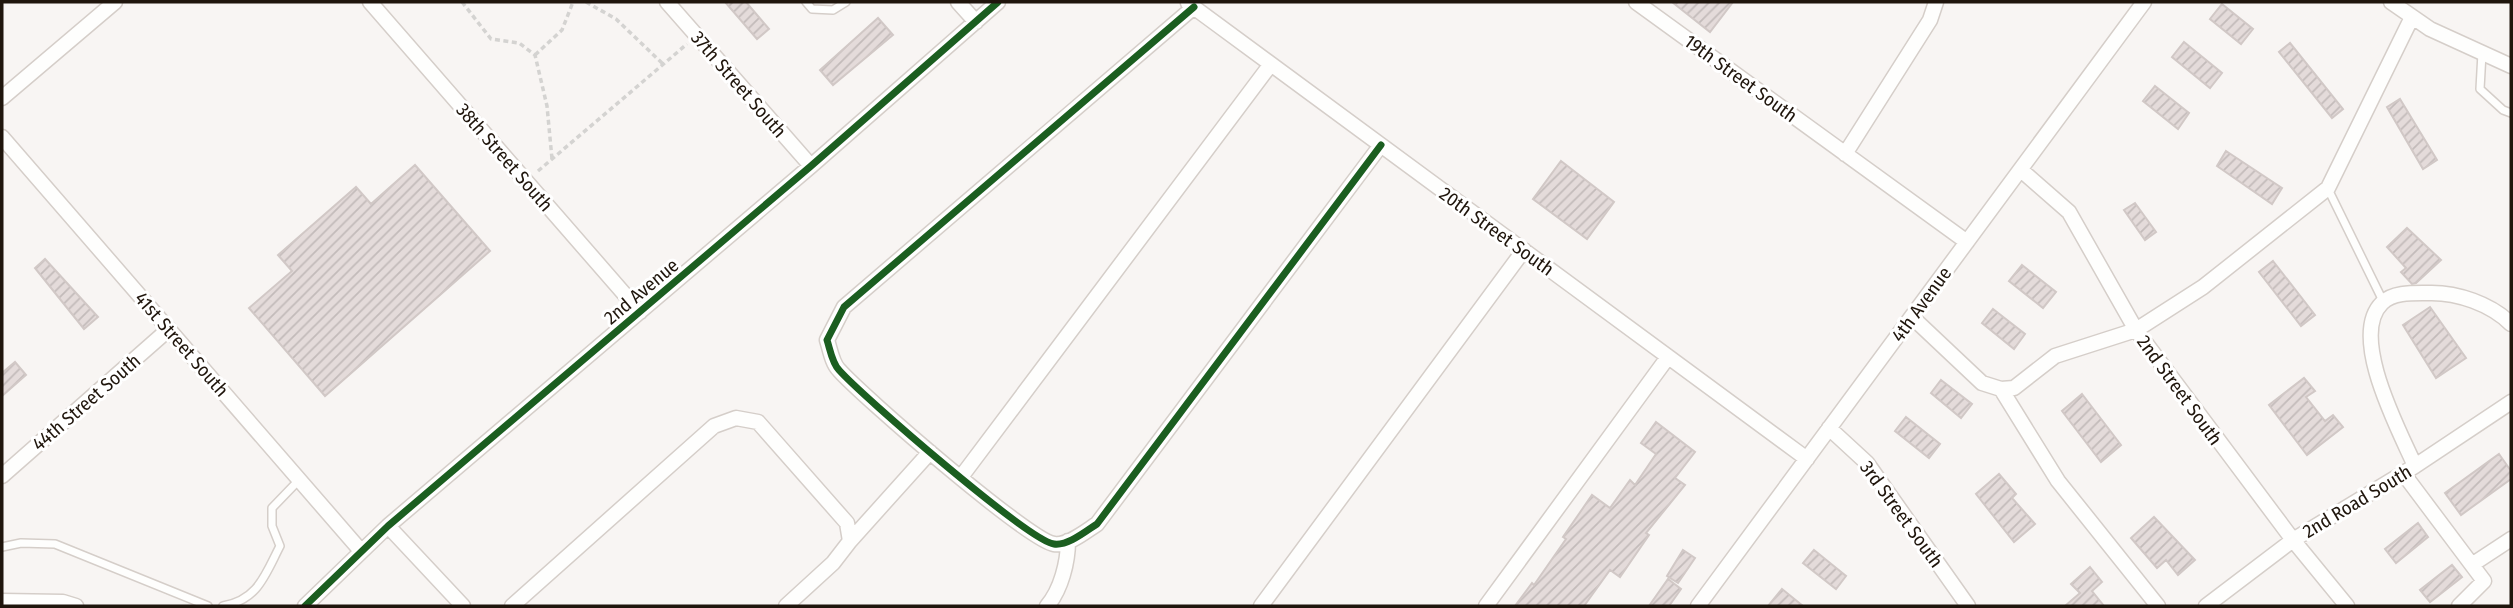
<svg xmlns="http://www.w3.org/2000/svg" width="2513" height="608" font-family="'Fira Sans Condensed',sans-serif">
	<defs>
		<pattern id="building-hatch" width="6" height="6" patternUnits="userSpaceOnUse" patternTransform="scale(1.75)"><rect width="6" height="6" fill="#e4dbda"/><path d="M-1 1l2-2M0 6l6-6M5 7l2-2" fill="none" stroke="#c3bbba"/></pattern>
	</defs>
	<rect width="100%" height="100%" fill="#f8f5f3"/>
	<!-- building -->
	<path fill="url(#building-hatch)" stroke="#d1c8c6" stroke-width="2" d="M725,2H746L769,29L757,39Z
		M1672,2H1733L1710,32Z
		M2222,4L2253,29L2241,44L2210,19Z
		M878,18L893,35L833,85L820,70Z
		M2184,42L2222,73L2210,88L2172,57Z
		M2290,43L2343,109L2332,118L2279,52Z
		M2155,86L2189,113L2178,129L2143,101Z
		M2400,99L2437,160L2423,169L2387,107Z
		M2226,151L2282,188L2272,204L2217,166Z
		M1561,161L1614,202L1587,239L1533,199Z
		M415,165L490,251L325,396L249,308L292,271L278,255L356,187L371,204Z
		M2135,203L2156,232L2145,240L2124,210Z
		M2407,228L2441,260L2416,283L2412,284L2401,272L2406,268L2387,247Z
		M45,259L98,317L84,329L35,268Z
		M2273,261L2315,315L2301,326L2259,272Z
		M2022,265L2056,292L2043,308L2009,281Z
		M2430,307L2466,358L2436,378L2403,325Z
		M1993,309L2025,334L2014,349L1982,323Z
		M15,362L26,375L2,396V373Z
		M2304,378L2315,391L2306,397L2325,421L2333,415L2343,427L2307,455L2269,405Z
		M1941,380L1972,404L1961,418L1931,393Z
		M2082,394L2121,445L2101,462L2062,411Z
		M1906,417L1940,444L1929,458L1895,431Z
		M1656,422L1695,452L1675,478L1685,485L1646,533L1649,535L1620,577L1610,570L1584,606H1515L1532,583L1534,585L1566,539L1563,537L1592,495L1610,508L1630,480L1635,485L1656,454L1641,443Z
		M2499,454L2511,471V479L2461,515L2445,493Z
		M1999,474L2016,494L2012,498L2035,524L2014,542L1976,494Z
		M2154,517L2195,560L2178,575L2166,560L2157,568L2131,538Z
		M2418,523L2428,537L2396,563L2385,549Z
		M1683,550L1695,558L1678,583L1667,576Z
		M1814,550L1846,576L1836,589L1803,563Z
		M2452,565L2462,577L2430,602L2420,590Z
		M2090,567L2102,582L2092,591L2104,606H2065L2080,593L2071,584Z
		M1668,579L1681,589L1669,606H1649Z
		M1782,589L1803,606H1768Z"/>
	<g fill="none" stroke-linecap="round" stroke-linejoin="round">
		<!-- lane casing -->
		<g stroke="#d5cec9" stroke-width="10">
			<path id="lane" d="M806,2L812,9L833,10L846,2
				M2482,53L2480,89L2503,110L2511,113
				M2328,189L2383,301
				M2,547L21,543L55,544L208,606
				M223,606C258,600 265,575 280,546L272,526V508L299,480"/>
		</g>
		<!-- street casing -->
		<g stroke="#d5cec9" stroke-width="17">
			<path id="street" d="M370,2L640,312
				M667,2L811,166
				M958,2L976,22
				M1636,2L1967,242
				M2391,2L2430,29L2511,66
				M1188,3L1807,459
				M1194,7L844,307L827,340C830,349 832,363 839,370C862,396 1028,540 1054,544C1068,546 1086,531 1097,524L1381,145
				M2,98L115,2
				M2,137L361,551
				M1845,154L1930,20L1936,2
				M2021,170L2069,212L2136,330L2293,540L2347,606
				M1912,317L1982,383L2001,389L2014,388L2055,356L2136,330L2203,287L2328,188L2412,17
				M2001,389L2058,481L2158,606
				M1829,428L1867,463L1968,606
				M2415,466C2400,432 2348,336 2382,303C2393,292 2413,293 2428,293C2457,292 2491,304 2511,324
				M2403,473L2484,581L2459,606
				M2,476L169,329
				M961,477L1271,64
				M388,526L463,606
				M850,541L930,452
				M2473,564L2511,539
				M2,601L63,602L76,606
				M305,606L388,526L811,166L998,2
				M512,606L714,426L736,418L758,422L847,523L850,541L833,563L786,606
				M1047,606C1061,590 1068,562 1068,541
				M1261,606L1524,250
				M1486,606L1668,357
				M1698,606L2144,2
				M2206,606L2293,540L2415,466L2511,402"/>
		</g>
		<!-- path -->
		<path stroke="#d4d3d1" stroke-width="3.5" stroke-dasharray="5 3.5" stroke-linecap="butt" d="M462,2L491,39L519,43L535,55L547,106L552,159
			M586,2L616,19L663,64
			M535,55L562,30L573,2
			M538,171L687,44"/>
		<!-- lane -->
		<use href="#lane" stroke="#fefefd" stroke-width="7"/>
		<!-- street -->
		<use href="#street" stroke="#fefefd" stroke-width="14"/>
		<!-- cycleway casing -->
		<g stroke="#fff" stroke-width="11">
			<path id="cycleway" d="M1194,7L844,307L827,340C830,349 832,363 839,370C862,396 1028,540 1054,544C1068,546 1086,531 1097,524L1381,145
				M305,606L388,526L811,166L998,2"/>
		</g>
		<!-- cycleway -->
		<use href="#cycleway" stroke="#1b5e20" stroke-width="7"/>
	</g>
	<g text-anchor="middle" stroke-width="6" stroke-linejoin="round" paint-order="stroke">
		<!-- street labels -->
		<g font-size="19" fill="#1f150c" stroke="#fff">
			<text transform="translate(1741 78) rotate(36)" y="7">19th Street South</text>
			<text transform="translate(739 84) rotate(49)" y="7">37th Street South</text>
			<text transform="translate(505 157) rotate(49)" y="7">38th Street South</text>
			<text transform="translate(1497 231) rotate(36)" y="7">20th Street South</text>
			<text transform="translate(641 291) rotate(-40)" y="7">2nd Avenue</text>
			<text transform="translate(1921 304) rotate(-54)" y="7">4th Avenue</text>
			<text transform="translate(182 344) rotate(49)" y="7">41st Street South</text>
			<text transform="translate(2180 390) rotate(54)" y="7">2nd Street South</text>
			<text transform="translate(86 402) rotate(-41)" y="7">44th Street South</text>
			<text transform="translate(2357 501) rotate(-31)" y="7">2nd Road South</text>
			<text transform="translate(1902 514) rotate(54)" y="7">3rd Street South</text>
		</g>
	</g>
	<!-- border -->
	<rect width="2513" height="608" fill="none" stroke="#1f150c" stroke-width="7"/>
</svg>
